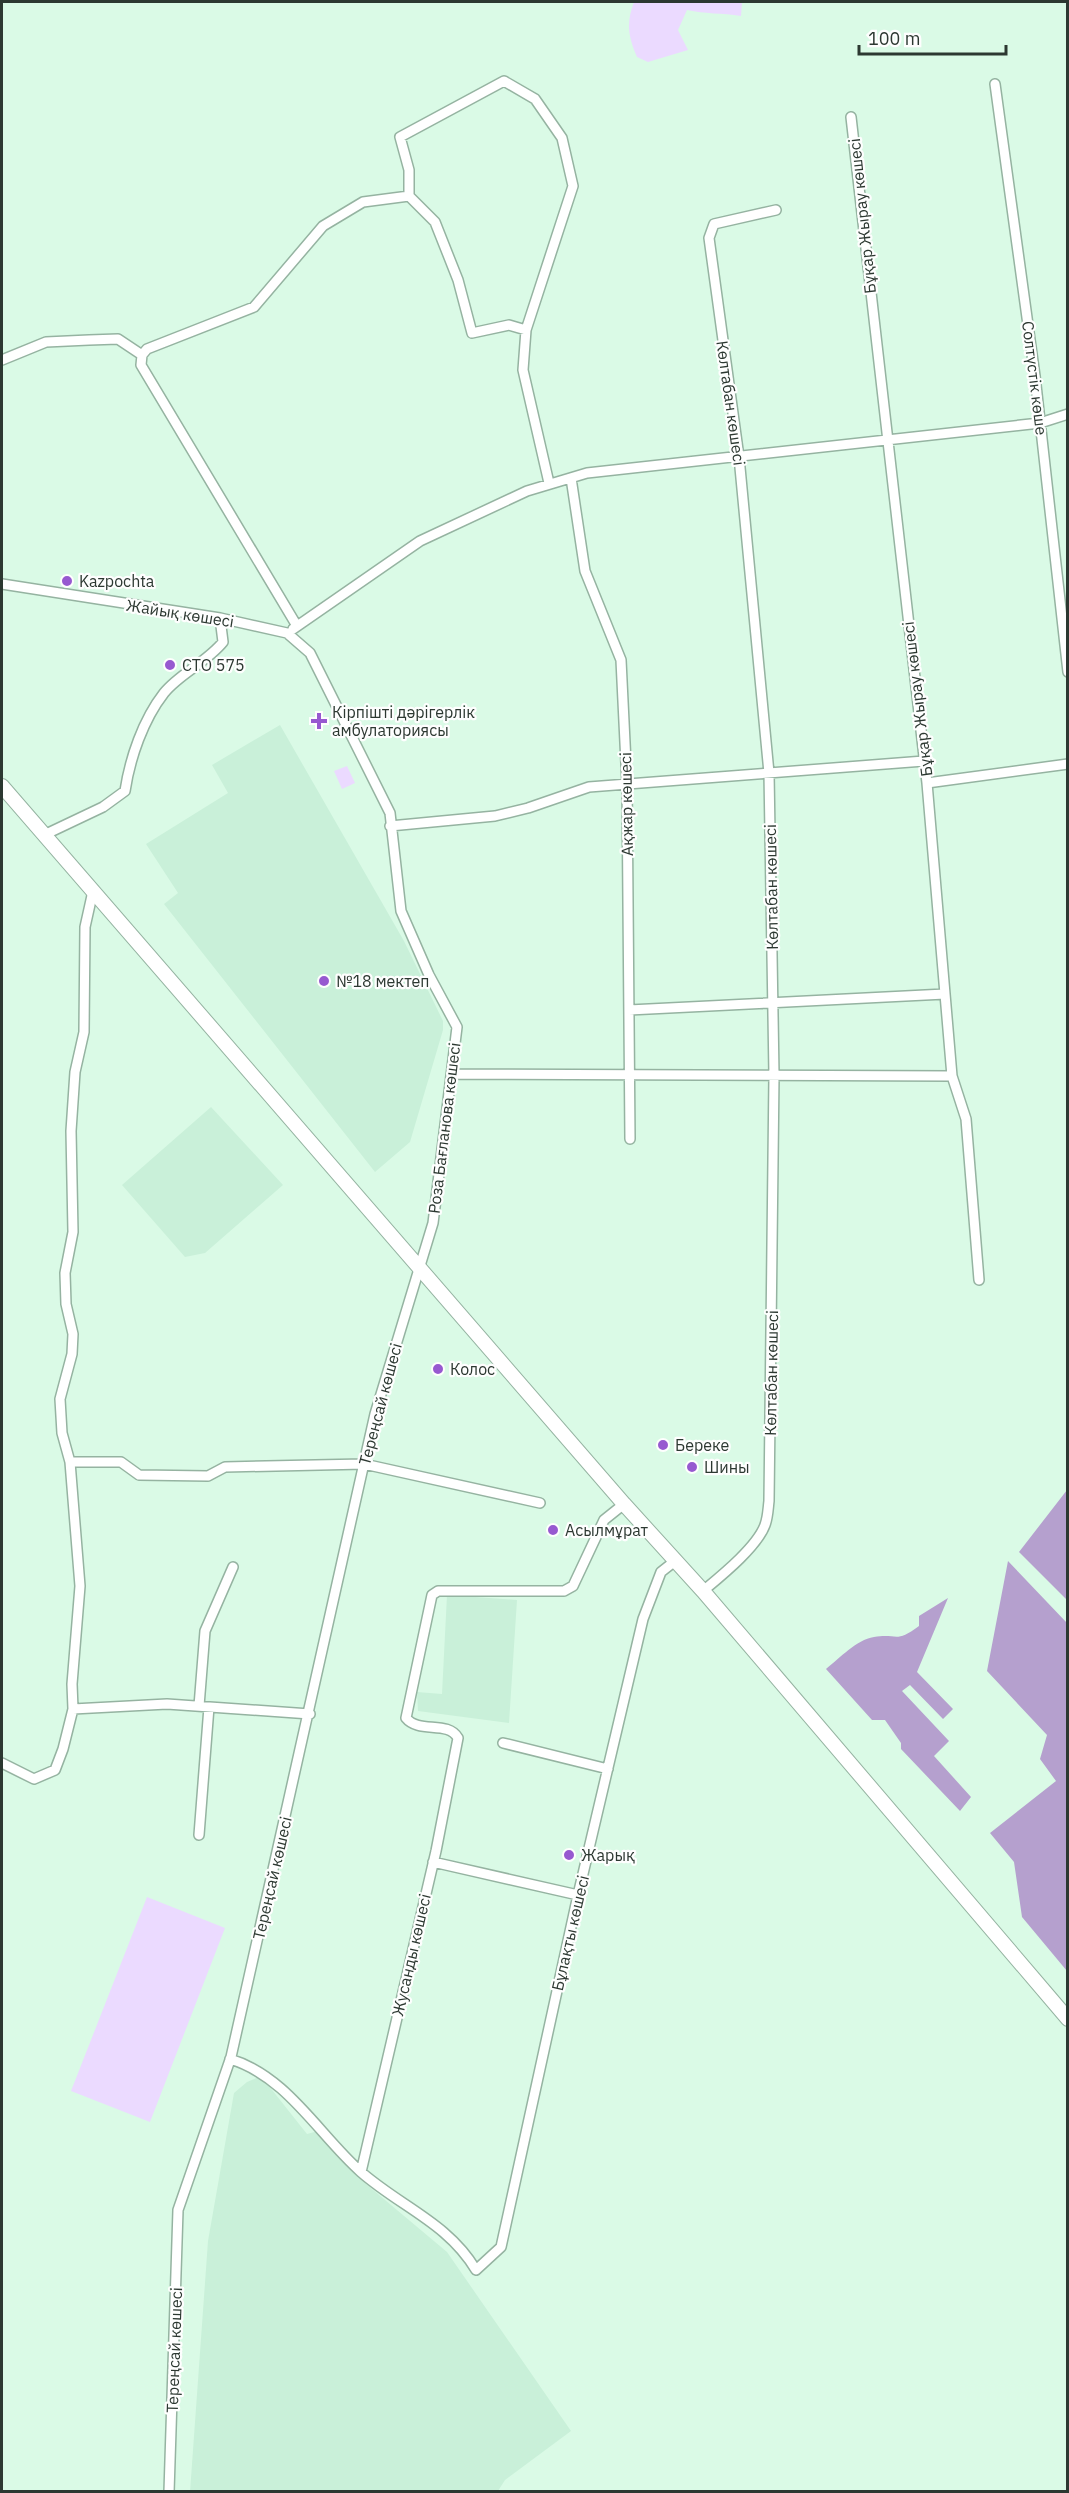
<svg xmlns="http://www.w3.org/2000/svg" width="1069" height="2493" font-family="'IBM Plex Sans',sans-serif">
	<rect width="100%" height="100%" fill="#dafae6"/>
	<!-- built -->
	<path fill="#c9f0d9" d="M280,725L404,941L443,1021V1030L410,1142L375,1172L164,904L178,893L146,844L228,793L212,765Z
		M211,1107L283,1185L205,1253L185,1257L122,1185Z
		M447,1595L517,1600L509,1723L418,1711L417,1692L442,1694Z
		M261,2076L307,2134L318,2131L366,2184L447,2252L571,2431L505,2480L498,2491L190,2492L208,2241L234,2093L247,2082Z"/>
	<!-- green -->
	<path fill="#ebdaff" d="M634,2H742L741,16C722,13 705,14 687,10L678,30L688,50L648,62L637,57C628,36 626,23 634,2Z
		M347,766L355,783L342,789L334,771Z
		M147,1897L225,1928L150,2122L71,2091Z"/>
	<!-- forest -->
	<path fill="#b5a0ce" d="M1067,1490V1600L1019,1552Z
		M1008,1561L1067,1623V1971L1022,1917L1014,1862L990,1833L1056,1781L1040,1759L1047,1735L987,1671Z
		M948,1598L917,1672L953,1709L943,1719L910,1685L902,1691L949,1741L934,1756L971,1797L960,1811L901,1749V1743L885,1720H872L826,1669C840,1658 856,1640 874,1637C898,1633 895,1644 919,1626V1616Z"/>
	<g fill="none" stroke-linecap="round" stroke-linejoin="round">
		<!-- minor casing -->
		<g stroke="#95b3a1" stroke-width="12">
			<path id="minor" d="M995,84L1035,376L1068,672
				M851,117L927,783L952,1076L966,1119L979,1280
				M409,196L435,222L458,280L472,333L509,325L526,330
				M2,360L46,342L89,340L118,339L142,355
				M571,478L585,571L621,660L627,784L630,1139
				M2,584L220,618L287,633L310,653L390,813L401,911L429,975L457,1027L433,1223L375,1414L231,2057L178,2210L169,2492
				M297,626L141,365L142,355L147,349L254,307L323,226L363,202L409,196V170L400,137L504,81L535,99L562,138L573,186L526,330L523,370L549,483
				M293,629L420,541L527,491L587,473L1040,423L1068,414
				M927,783L1068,764
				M390,826L495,816L528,808L589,787L924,761
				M44,835L103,807L125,791C130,758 143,720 164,693C179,674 207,662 223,642L220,618
				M93,891L85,927L84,1032L75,1072L71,1131L73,1232L65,1273L66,1304L73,1334L72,1354L60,1399L62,1433L70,1462H121L139,1475L208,1476L225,1467L364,1464L540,1503
				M629,1010L945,994
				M453,1074L952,1076
				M703,1591C721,1576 757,1547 765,1525C768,1517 768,1509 769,1501L774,1075L769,773L739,457L709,238L714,224L776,210
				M199,1706L205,1631L233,1567
				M73,1709L167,1704L310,1714
				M503,1743L608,1769
				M2,1763L34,1779L55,1770L63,1749L73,1709L72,1684L80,1586L70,1462
				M199,1835L209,1707
				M433,1862L578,1895
				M230,2059C287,2076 319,2135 361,2172C401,2207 448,2223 476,2270L501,2247L578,1895L643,1619L661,1572L675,1561
				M361,2172L436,1851L458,1738C448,1720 419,1734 406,1718L432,1595L438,1591H564L573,1586L604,1520L624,1504"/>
		</g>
		<!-- secondary casing -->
		<g stroke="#95b3a1" stroke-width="16">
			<path id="secondary" d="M2,786L624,1504L703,1591L1068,2019"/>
		</g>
		<!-- minor -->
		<use href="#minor" stroke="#fff" stroke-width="9"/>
		<!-- secondary -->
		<use href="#secondary" stroke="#fff" stroke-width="14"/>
	</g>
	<!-- markers -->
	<g fill="#9759d0" stroke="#fefefe" stroke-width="2">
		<circle cx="67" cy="581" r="6"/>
		<circle cx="170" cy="665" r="6"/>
		<path d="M316 712h6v6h6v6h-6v6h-6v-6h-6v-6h6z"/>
		<circle cx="324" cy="981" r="6"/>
		<circle cx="438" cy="1369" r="6"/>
		<circle cx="663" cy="1445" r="6"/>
		<circle cx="692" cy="1467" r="6"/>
		<circle cx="553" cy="1530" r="6"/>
		<circle cx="569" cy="1855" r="6"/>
	</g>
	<g text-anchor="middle" stroke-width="4.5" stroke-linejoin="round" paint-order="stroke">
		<!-- street labels -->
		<g font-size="16" fill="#2c3831" stroke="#fefefe">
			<text transform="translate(862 216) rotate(-96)" y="6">Бұқар Жырау көшесі</text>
			<text transform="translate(1035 378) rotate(83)" y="6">Солтүстік көше</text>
			<text transform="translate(731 403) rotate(82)" y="6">Көлтабан көшесі</text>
			<text transform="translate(180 613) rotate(9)" y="6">Жайық көшесі</text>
			<text transform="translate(917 699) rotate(-97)" y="6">Бұқар Жырау көшесі</text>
			<text transform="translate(626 804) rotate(-91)" y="6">Ақжар көшесі</text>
			<text transform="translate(771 887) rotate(-91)" y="6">Көлтабан көшесі</text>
			<text transform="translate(444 1128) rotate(-83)" y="6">Роза Бағланова көшесі</text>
			<text transform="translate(771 1373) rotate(-89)" y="6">Көлтабан көшесі</text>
			<text transform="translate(380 1404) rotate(-75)" y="6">Тереңсай көшесі</text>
			<text transform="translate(272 1878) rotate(-77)" y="6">Тереңсай көшесі</text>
			<text transform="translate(570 1933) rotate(-77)" y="6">Бұлақты көшесі</text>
			<text transform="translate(411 1955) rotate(-77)" y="6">Жусанды көшесі</text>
			<text transform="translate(174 2350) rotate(-88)" y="6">Тереңсай көшесі</text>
		</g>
		<!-- poi labels -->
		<g font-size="16" fill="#2c3831" stroke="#fefefe" text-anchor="start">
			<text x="79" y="587">Kazpochta</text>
			<text x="182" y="671">СТО 575</text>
			<text x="332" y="718">Кірпішті дәрігерлік<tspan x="332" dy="18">амбулаториясы</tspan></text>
			<text x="336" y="987">№18 мектеп</text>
			<text x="450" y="1375">Колос</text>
			<text x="675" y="1451">Береке</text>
			<text x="704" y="1473">Шины</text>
			<text x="565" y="1536">Асылмұрат</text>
			<text x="581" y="1861">Жарық</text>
		</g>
	</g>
	<!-- border -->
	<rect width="1069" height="2493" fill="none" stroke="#2c3831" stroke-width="6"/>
	<!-- scale -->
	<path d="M859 45v9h147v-9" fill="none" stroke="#2c3831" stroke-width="3"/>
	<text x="868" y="45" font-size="18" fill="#2c3831" stroke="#fefefe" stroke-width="4.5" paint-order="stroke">100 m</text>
</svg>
